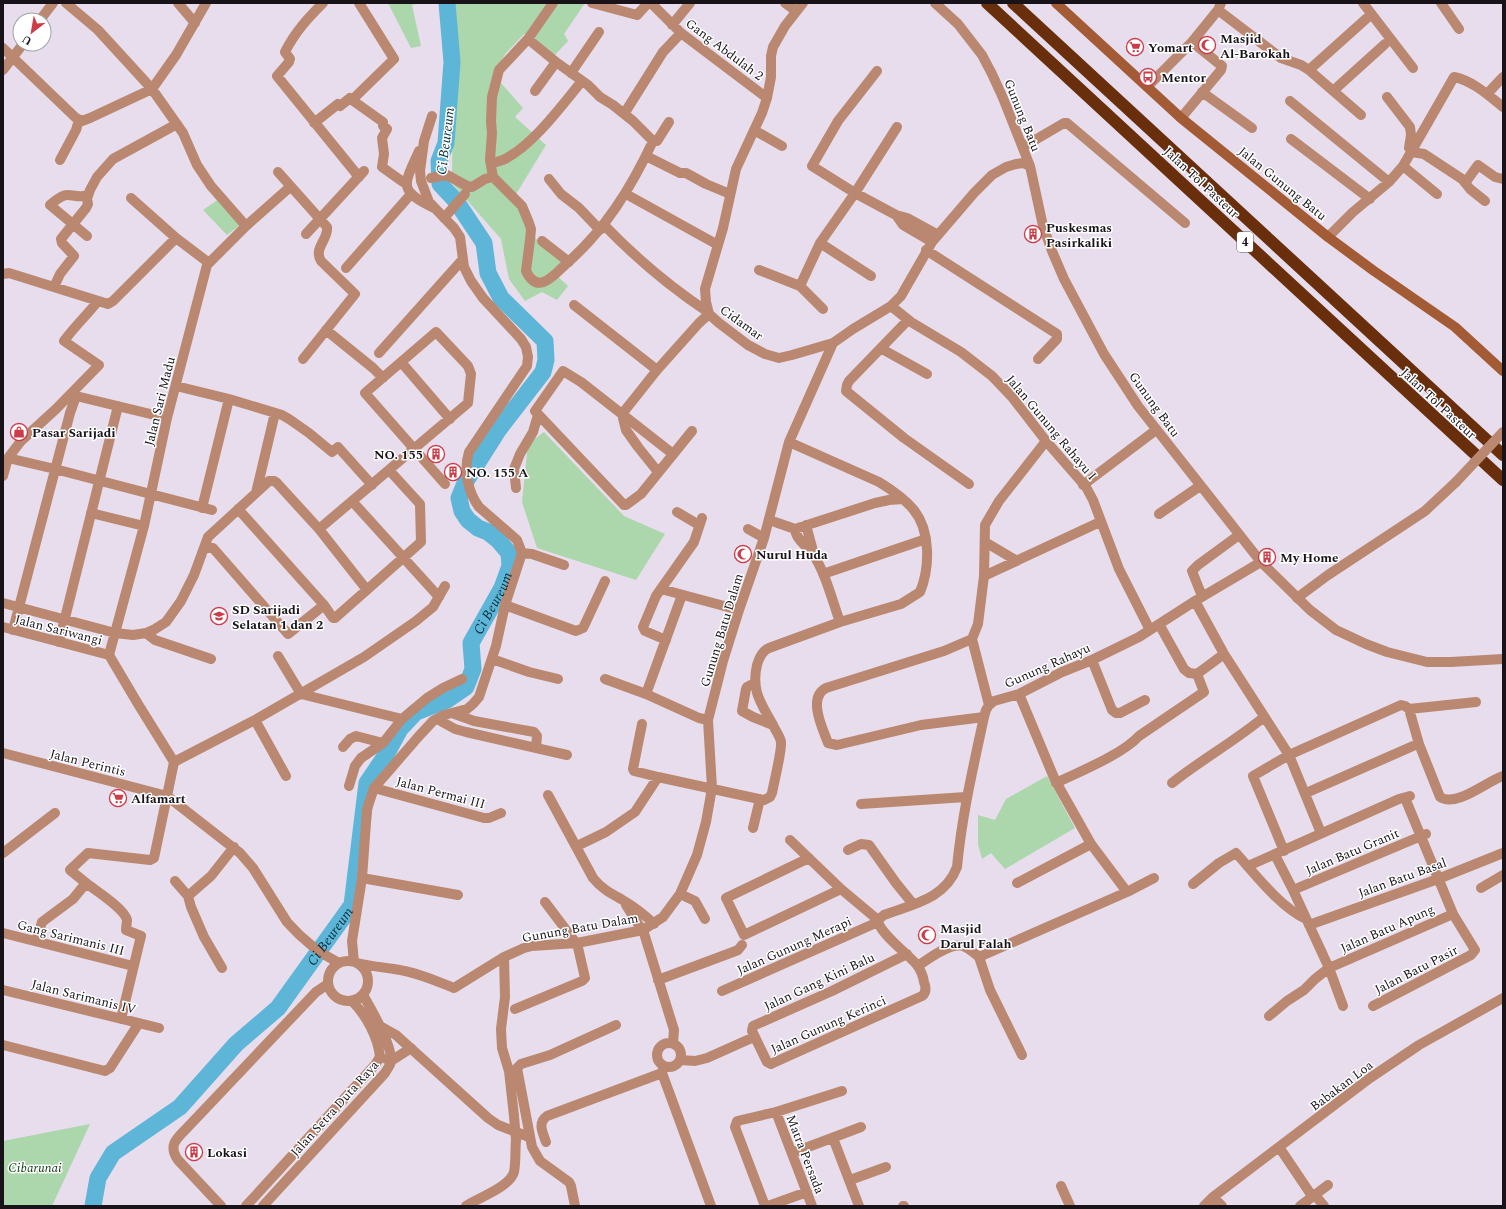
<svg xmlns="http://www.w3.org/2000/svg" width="1506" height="1209" font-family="Spectral,serif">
	<rect width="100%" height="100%" fill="#e7dded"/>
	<!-- green -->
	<path fill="#acd6ac" d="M388,3H418L412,5L421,46L411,48Z
		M450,3H585L564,34L568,41L555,55L533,38L524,34L506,53L493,74L523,108L515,117L546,145L513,199L521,208L528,232L563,262L553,272L568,286L557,300L542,292L525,301L509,279L501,239L452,183L453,44Z
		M219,199L241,224L227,235L203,210Z
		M544,432L624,516L665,534L636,580L537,548L522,502L528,444Z
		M1047,776L1075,828L1005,869L991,853L982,859L978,844V815L995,820L1006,799Z
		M90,1124L52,1206H3V1141Z"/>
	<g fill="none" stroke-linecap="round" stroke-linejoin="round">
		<!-- river -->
		<path stroke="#5db5d7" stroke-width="17" id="s1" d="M93,1206L98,1178L113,1153L180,1107L236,1044L278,1008L352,905L367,783L386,755L400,729L416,712L447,700L466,687L473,669L471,643L502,588L510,566L509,553L498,540L488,532L478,528L468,520L462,511L459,498L466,481L499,429L543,372L546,360L545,341L501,298L488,273L484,243L456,201L440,184L439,161L446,143L452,62L447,3"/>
		<!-- minor -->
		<path stroke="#ba8870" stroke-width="10" d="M66,3L98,30L152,89L183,133L197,165L211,186L246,226
			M178,3L195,23
			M323,3C308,18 295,32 285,52L290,59L289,62L277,76L359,177
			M553,3L528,39L499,70L492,97L491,121L492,133L490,160L493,177L522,206L529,223L531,229L530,240L526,271C538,296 554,275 566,264C605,230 631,188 653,141H657L669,122
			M592,3L637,15L648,3
			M651,3L681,33L767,98
			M785,3L796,11
			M803,3L785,26L773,47L771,56V77L767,98L762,113L736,169L723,228L705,289L706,302L709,314L719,323L748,345L765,354L779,358L792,355L833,343
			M935,3L958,24L982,55L992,74L1003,98L1030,166L1043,226L1052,251L1064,279L1104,354L1138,406L1261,562L1310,610L1336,630L1366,644L1387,652L1427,662H1451L1503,659
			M1363,3L1413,68
			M1441,3L1459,29
			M1218,10L1281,58L1301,65L1309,70L1361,115
			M40,20L53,3
			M672,25L690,3
			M528,39L556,62L588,85L600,97L613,105L633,121L653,141
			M3,48L76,118L82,121L90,118L152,89L176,55L206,3
			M3,70L23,44
			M1309,70L1367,18
			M877,71L838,121L812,166L855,193L896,215L907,218L938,235
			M571,73L599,32
			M1147,87L1192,42L1218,10L1221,3
			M535,91L556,62
			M1333,91L1385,44
			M1202,92L1252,128
			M1487,94L1503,77
			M1387,97L1410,127L1411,135L1409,148L1412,152L1424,154L1462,179L1470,189L1485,201
			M352,100L383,122V126L387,129L382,138L384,154L382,167L403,182
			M1290,101L1389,182
			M624,114L663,52L681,33
			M1181,118L1221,70L1222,66L1192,42
			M314,123L338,104L340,106L350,98L352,100L394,59L359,3
			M754,130L782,146
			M1291,139L1370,199
			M1023,147L1064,123H1067L1185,223
			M419,151C404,185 397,190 434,208
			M646,156L680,173H686L706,184L730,194
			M60,160L76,130L79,120
			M491,164C495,162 501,161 505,159C534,144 562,105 582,81
			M1403,166L1437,194
			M278,172L327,227C329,239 313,248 321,261L355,294L303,359
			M431,178L447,175L467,186L472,187L485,179L493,177
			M549,179L561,194L579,208L600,230
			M1465,183L1478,165L1495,177L1503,179
			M626,194L718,245
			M131,198L176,238L209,263
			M896,215L903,225L932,242
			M444,218L465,194
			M604,225C636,258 670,287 708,312
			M306,234L364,171
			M87,236L50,205C55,201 61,195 67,195C75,195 80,198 87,195
			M1328,237L1353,212L1389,182L1403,166L1454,77C1473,81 1488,95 1503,107
			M542,241L569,262
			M820,243L871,276
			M926,250L1057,334V339L1038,359
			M346,268L411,194
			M759,270L800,286
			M3,274L9,273L108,304L113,301L176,238
			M54,287L60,274L74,256L62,243L61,239L86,208L88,204L87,199L90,190L97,177L113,159L177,124
			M574,305L657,370
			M891,306L911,322L961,352L992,376L1012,397L1046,441L1086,487L1093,500L1119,569L1150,630
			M823,309L800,286L820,243L855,193L897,127
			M908,320L849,381L847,385L846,391L904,438L969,484
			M326,330L373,368L383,378
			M882,349L927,374
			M379,353L463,259
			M401,362L450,419
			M176,386L229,399L282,415L289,419L309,433L332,452L338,447L372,485
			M622,414L657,370L699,323L709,314
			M622,414L626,430L638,447L658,472
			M673,454L581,382L563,371L535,411L624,505H626L641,494L692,431
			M8,458L55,469L212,510
			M3,476L8,458L21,441L56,409L99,365L64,341C74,327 87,315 98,301
			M1083,485L1156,430
			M516,488L514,469L520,454L533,432L538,415
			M256,493L275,413
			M352,501L439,597
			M202,508L229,399
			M238,509L324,605L333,618H335L421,542L420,504L389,470
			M677,512L699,525
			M91,513L144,526
			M1159,514L1200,486
			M775,522L795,529L875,503L889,500L903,499
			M806,525L812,547L813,554
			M319,529L468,403L471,374L468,366L436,332L365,393L445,484
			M748,529L764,538
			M795,529C796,540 807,546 813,554C826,574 832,600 840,622
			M985,542L1017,561
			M205,548H213L288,634L324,605
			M522,553L532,554L564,565
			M823,574L926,539
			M984,576L1100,522
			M661,589L739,610
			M1202,596L1192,571L1198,565L1239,535
			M1195,601L1224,654L1289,755L1321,833
			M3,603L115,633L133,635L146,633L155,629L166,622L181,601L194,575L208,537L269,481H274L277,483L319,529L367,590
			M505,605L576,631L583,628L585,624L605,581
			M1159,624L1184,669L1189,673L1197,674L1224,654
			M13,630L70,413L76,396L167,418
			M146,633L155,640L211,659
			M972,639L944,651L826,688C807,698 823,729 828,743L837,745L921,725L984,717
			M666,640L645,631L643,627L656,596L694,542L702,518
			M59,642L118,406
			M109,655L144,526L167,418L207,265L246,226L290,187
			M278,656L301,694L402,719
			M492,659L529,672L558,679
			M1092,660L1112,710L1116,713H1120L1145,700
			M605,679L646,694L699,718L708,720
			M755,683L747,687L746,689L742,711L753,717L773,725
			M646,694L682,595
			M1019,694L1055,780L1091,844L1127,892
			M989,705L972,639L978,624L984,576L985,525L999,501L1046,441
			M1409,709L1476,702
			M452,713L474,721L534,732L537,736L536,748
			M437,719L455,729L466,732L567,755
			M255,720L286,776
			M642,724L633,769L634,771L658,777L764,800L770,797L772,793C774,782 782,751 781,742C780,736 775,730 773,725C761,703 751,691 757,665C759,658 762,651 769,648L840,622L901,604L920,592C930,568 931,530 913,509C904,498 892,490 879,482L789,442
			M343,747L350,739L356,736L383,743
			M174,762L255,720L364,657L416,621L433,607L445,586
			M1056,783C1079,772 1123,754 1139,736L1204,692L1197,674
			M1172,783C1201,760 1235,741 1264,717
			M349,786L355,766L361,758L383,743L402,719L427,698L443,688L462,679
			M374,788L484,818H489L501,813
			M1306,793L1413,746
			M548,795L593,878C601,888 610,893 621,899C633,906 644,914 654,924
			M861,804L966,797
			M753,828L760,799
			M790,840L841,889L878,920C878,932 908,954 917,965C920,969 923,976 924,982C926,987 927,992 922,996L773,1063L771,1064L767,1062L752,1031L753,1026L832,991L907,954
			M577,846L606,832L635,812L658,777
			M848,850L861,844L869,845L896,883L913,904
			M1284,851L1253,776L1289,755L1401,705L1405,706L1409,709L1419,744L1440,797C1456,808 1487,781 1503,776
			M3,853L55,813
			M1275,855L1293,890L1329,968L1453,914
			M809,858L726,898L727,900L744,935L841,889
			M1248,866L1399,799L1410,796
			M362,878L458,895
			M175,881L188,896L191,907L204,937L222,968
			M86,883L70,870L88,853L150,860L154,858L167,796L240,853L253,868L287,922C302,939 319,953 339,963
			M1017,883L1091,844
			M1193,884L1219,863L1236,853C1255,874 1281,908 1306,919
			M1481,888L1503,875
			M1293,890L1426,834
			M680,894L695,901L705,919
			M188,896L211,876L234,847
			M545,902L576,943
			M626,905L642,930
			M878,920L884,915C913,904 945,899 957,867C962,815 973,768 984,717L986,710L989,705L994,701L1019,694L1062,672L1092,660L1139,637L1195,601L1261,562
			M1309,925L1438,879L1503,853
			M643,930L674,1030L673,1043
			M3,933L133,966
			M36,941L42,922L73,899L86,883C96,891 124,908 127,920C127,923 126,927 126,930L141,936L121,1019
			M504,957L505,997L501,1029L502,1048L509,1071L514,1116
			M979,957L1127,892L1154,878
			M979,957L990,990L1022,1055
			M328 981a20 20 0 1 1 40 0a20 20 0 1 1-40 0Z
			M354,962L352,941L362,878L367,809L374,788L419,736L433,721L444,715L467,709L473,704L479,697L496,646L505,605L522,553L517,540L479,507C468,492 463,471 469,452L527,366L528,357L526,347L521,339L483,298L471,281L464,267L460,237L454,228L429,202L421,181L420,171L424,141L432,116
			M357,963C369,966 381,967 394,969C415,972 434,980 454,988L504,957L524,948L532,946L577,943L643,930L663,917L680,894L697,855L706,822L712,788L708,720L723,661L739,610L764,538L789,442L833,343L853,329L891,306L901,296L932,242L974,193L992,175L1006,167L1016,164L1023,163L1030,166
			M918,966C928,959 950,942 963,946C969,948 974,953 979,957
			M658,980L733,952L738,950L742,945
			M3,990L159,1028
			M722,991L878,922
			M1373,1006L1471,955L1475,950L1453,914L1405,798
			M515,1009L582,981L585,978L577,943
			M1269,1016L1287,1001L1304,990L1315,979L1329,968L1343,1006
			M379,1027L380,1026L396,1035L488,1118L498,1125L529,1137
			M657 1055a12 12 0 1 1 24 0a12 12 0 1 1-24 0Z
			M3,1045L105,1071L110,1068L139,1023
			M386,1059H394L411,1048
			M681,1060L695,1061L707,1058L754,1037
			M662,1073L711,1206
			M776,1112L812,1206
			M833,1138L859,1206
			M546,1142C543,1133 537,1123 547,1116L662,1073L664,1066
			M1279,1147L1312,1196
			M792,1153L861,1127
			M850,1180L886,1167
			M1061,1186L1070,1206
			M1314,1194L1324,1206
			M1213,1197L1222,1206
			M221,1206L178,1160C168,1146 176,1139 186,1129L316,992L328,984
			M246,1206L375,1065L380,1057C378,1037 366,1015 352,1001
			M263,1206L385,1073C387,1069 390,1066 391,1062C393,1046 371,1009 363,995
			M466,1206C478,1198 510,1187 514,1172C516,1162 515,1151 516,1140
			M575,1206L571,1186L569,1182L540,1161L532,1147L517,1068L521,1064L550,1055L616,1025
			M765,1206L735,1127L737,1121L776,1112L842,1091
			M768,1206L807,1192
			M903,1206H904
			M1204,1206L1213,1197L1370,1078L1419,1045L1503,998
			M1300,1206L1328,1185"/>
		<!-- tertiary -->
		<path stroke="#ba8870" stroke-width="10" d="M1297,598L1328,575L1425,511L1456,482
			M3,627L109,655L138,704L174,762L167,796L3,753"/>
		<!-- secondary -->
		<path stroke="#a35b36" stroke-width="10" d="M1056,3L1181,118L1328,237L1374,271L1455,327L1503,371"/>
		<!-- motorway -->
		<path stroke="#692f0c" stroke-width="12" d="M987,3L1503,480
			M1013,3L1503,455"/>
		<!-- minor-bridge -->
		<path stroke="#ba8870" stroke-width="10" d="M514,1116L516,1140"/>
		<!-- tertiary-bridge -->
		<path stroke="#ba8870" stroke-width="10" d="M1456,482L1503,432"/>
	</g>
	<!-- icons -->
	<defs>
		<g id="mosque-ring" transform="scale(0.9)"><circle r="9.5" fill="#fff" stroke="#cc3c49" stroke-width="1.5"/><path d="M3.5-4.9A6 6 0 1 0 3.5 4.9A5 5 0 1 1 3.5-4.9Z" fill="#cc3c49"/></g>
		<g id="supermarket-ring" transform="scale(0.9)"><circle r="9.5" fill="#fff" stroke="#cc3c49" stroke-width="1.5"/><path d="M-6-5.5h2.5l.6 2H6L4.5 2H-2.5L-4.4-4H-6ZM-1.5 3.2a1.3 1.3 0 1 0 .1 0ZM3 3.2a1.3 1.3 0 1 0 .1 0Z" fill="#cc3c49"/></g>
		<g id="bus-ring" transform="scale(0.9)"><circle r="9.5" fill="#fff" stroke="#cc3c49" stroke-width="1.5"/><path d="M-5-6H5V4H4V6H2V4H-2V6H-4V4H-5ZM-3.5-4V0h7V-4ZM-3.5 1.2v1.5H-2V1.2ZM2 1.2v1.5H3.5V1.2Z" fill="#cc3c49"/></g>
		<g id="building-ring" transform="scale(0.9)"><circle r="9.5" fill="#fff" stroke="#cc3c49" stroke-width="1.5"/><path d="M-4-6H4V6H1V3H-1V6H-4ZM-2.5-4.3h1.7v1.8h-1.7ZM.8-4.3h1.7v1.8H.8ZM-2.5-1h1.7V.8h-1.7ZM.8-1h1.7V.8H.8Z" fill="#cc3c49"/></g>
		<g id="shop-ring" transform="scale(0.9)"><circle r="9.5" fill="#fff" stroke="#cc3c49" stroke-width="1.5"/><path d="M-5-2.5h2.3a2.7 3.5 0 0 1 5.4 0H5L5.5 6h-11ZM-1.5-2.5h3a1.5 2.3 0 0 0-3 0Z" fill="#cc3c49"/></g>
		<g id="school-ring" transform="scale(0.9)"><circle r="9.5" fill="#fff" stroke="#cc3c49" stroke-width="1.5"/><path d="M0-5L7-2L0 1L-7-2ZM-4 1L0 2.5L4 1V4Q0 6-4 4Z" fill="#cc3c49"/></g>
	</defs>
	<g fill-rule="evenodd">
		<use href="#mosque-ring" x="1207" y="45"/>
		<use href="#supermarket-ring" x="1135" y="47"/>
		<use href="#bus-ring" x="1148" y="77"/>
		<use href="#building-ring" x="1033" y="234"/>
		<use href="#shop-ring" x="19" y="432"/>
		<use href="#building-ring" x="436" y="454"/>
		<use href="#building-ring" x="453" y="472"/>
		<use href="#mosque-ring" x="743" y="554"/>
		<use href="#building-ring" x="1267" y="557"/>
		<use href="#school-ring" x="219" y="616"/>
		<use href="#supermarket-ring" x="118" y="798"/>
		<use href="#mosque-ring" x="927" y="935"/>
		<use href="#building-ring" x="194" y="1152"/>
	</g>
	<g text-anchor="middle" stroke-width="3" stroke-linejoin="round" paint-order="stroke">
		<!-- shield labels -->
		<rect fill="#fff" stroke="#5d5a5e" stroke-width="1" x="1237" y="232" width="16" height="20" rx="3"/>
		<g font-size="12" font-weight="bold" fill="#171319">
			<text x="1245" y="246">4</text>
		</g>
		<!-- poi labels -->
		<g font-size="13" font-weight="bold" fill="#171319" stroke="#fff" text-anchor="start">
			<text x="1220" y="43">Masjid<tspan x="1220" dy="15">Al-Barokah</tspan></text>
			<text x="1148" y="52">Yomart</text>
			<text x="1161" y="82">Mentor</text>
			<text x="1046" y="232">Puskesmas<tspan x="1046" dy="15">Pasirkaliki</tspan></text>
			<text x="32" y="437">Pasar Sarijadi</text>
			<text x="423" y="459" text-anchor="end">NO. 155</text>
			<text x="466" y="477">NO. 155 A</text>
			<text x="756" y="559">Nurul Huda</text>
			<text x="1280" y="562">My Home</text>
			<text x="232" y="614">SD Sarijadi<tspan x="232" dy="15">Selatan 1 dan 2</tspan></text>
			<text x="131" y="803">Alfamart</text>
			<text x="940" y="933">Masjid<tspan x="940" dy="15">Darul Falah</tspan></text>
			<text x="207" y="1157">Lokasi</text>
		</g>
		<!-- street labels -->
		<g font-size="13" fill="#171319" stroke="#fff">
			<text transform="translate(725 49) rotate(37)" y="5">Gang Abdulah 2</text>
			<text transform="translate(1023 115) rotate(68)" y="5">Gunung Batu</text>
			<text transform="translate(1202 182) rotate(43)" y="5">Jalan Tol Pasteur</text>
			<text transform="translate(1283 183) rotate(39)" y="5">Jalan Gunung Batu</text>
			<text transform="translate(742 322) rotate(36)" y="5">Cidamar</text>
			<text transform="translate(159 401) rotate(-76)" y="5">Jalan Sari Madu</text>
			<text transform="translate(1439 403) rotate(43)" y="5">Jalan Tol Pasteur</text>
			<text transform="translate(1155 404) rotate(54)" y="5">Gunung Batu</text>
			<text transform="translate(1052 427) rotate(50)" y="5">Jalan Gunung Rahayu I</text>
			<text transform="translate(59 629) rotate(14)" y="5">Jalan Sariwangi</text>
			<text transform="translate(721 630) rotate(-73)" y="5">Gunung Batu Dalam</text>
			<text transform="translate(1047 665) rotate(-24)" y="5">Gunung Rahayu</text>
			<text transform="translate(88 762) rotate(14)" y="5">Jalan Perintis</text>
			<text transform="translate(441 792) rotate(15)" y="5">Jalan Permai III</text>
			<text transform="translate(1352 851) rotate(-23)" y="5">Jalan Batu Granit</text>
			<text transform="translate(1402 877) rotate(-20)" y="5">Jalan Batu Basal</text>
			<text transform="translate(580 927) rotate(-10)" y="5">Gunung Batu Dalam</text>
			<text transform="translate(1387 928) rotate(-24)" y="5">Jalan Batu Apung</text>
			<text transform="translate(71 937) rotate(14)" y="5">Gang Sarimanis III</text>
			<text transform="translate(794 945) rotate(-24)" y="5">Jalan Gunung Merapi</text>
			<text transform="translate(1416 969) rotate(-27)" y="5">Jalan Batu Pasir</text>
			<text transform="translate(819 981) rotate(-25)" y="5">Jalan Gang Kini Balu</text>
			<text transform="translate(84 996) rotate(14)" y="5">Jalan Sarimanis IV</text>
			<text transform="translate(828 1024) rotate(-24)" y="5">Jalan Gunung Kerinci</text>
			<text transform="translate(1341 1085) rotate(-37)" y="5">Babakan Loa</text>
			<text transform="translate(334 1108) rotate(-48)" y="5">Jalan Setra Duta Raya</text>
			<text transform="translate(806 1154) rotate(69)" y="5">Matra Persada</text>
		</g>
		<!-- park labels -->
		<g font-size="13" font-style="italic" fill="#0f3713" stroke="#fff">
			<text x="35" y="1172">Cibarunai</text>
		</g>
		<!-- water labels -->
		<g font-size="14" font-style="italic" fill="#042f3d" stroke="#fff">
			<text transform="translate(445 141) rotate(-83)" y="5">Ci Beureum</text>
			<text dy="5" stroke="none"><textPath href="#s1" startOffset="762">Ci Beureum</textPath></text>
			<text dy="5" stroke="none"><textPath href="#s1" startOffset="367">Ci Beureum</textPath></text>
		</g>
	</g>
	<!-- border -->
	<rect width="1506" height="1209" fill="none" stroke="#171319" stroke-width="8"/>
	<!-- north arrow -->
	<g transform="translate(32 32) rotate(211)"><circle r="19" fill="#ffffff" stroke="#a2a1a3"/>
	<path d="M0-3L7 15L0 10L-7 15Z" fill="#cc3c49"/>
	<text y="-6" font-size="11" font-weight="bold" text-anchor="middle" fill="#171319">U</text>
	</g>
</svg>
